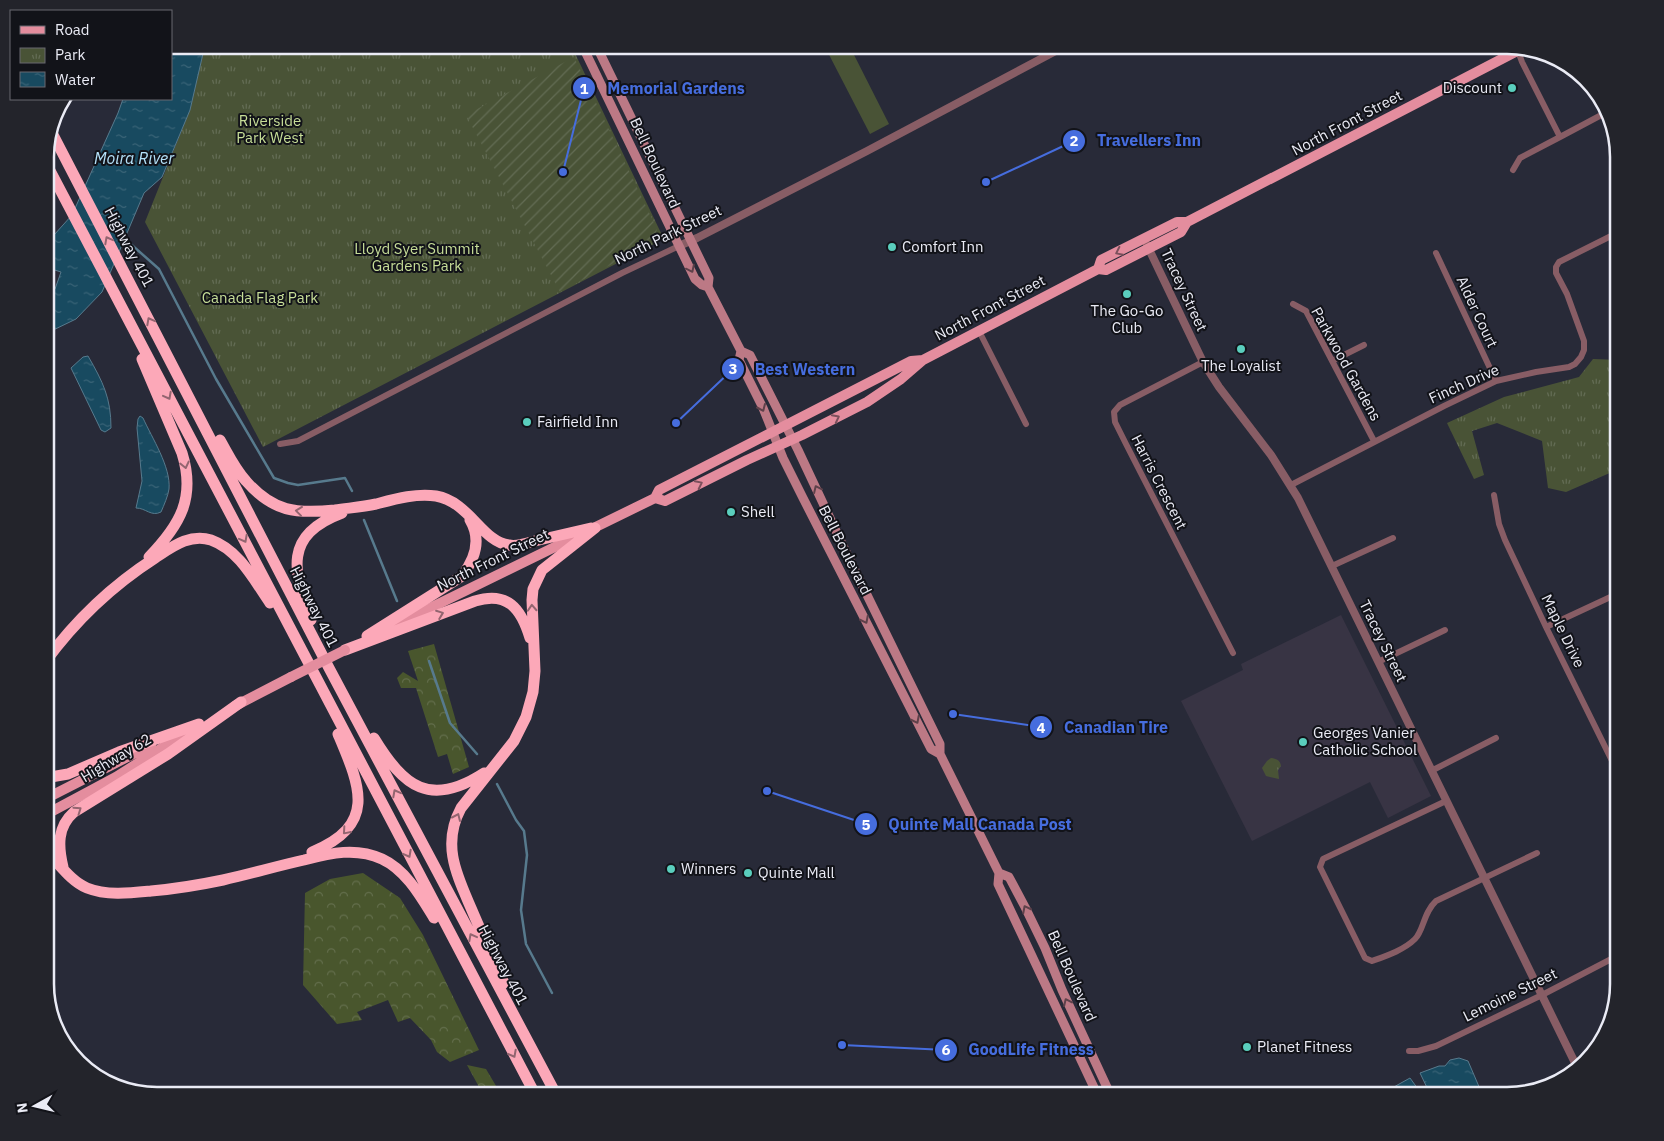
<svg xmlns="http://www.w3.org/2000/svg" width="1664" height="1141" font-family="'IBM Plex Sans',sans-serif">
	<defs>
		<pattern id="forest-crowns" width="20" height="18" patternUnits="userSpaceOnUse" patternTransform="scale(1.25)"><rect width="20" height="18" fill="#49562d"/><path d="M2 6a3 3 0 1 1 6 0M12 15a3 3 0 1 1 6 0" fill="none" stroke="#636e4c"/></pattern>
		<pattern id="park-tufts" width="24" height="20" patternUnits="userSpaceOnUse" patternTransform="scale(1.25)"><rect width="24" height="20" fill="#495336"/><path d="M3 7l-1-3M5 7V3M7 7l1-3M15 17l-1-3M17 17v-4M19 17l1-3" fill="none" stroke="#636c54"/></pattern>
		<pattern id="garden-furrows" width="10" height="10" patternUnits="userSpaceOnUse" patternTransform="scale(1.25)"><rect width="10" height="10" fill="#495336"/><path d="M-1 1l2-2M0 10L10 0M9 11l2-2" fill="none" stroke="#636c54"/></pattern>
		<pattern id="water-ripples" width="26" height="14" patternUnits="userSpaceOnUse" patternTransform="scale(1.25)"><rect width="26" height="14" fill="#184a60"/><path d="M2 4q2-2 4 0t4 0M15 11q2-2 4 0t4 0" fill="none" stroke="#3a6477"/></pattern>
	</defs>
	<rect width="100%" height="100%" fill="#282a38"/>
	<!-- education -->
	<path fill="#383444" d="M1341,615L1431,796L1388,818L1370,782L1252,841L1181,701L1243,670L1241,664Z"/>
	<!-- grass -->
	<path fill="#495336" d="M824,45H849L889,124L870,134Z"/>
	<!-- forest -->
	<path fill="url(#forest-crowns)" d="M434,644L469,767L453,774L447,754L438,757L416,688H401L397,678L403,672L418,681L408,651Z
		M363,873L400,898L423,935L479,1050L450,1062L437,1052L431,1040L410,1018L398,1022L388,1000L357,1012L362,1020L337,1024L303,985L305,893L330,879Z
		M467,1065L486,1069L502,1096H484Z"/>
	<!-- park -->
	<path fill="url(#park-tufts)" d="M205,45H571L661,233L658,242L263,447L145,222L183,127Z
		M1593,359L1619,360V469L1566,492L1548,488L1542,441L1497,423L1472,431L1484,475L1474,479L1447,423L1504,397L1579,377Z
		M1271,758C1277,759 1280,760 1281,766L1278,770L1279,779L1266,776L1262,768L1267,761Z"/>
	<!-- garden -->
	<path fill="url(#garden-furrows)" d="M574,57L657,229L653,242L560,292L466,115Z"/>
	<!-- water -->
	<path fill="url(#water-ripples)" stroke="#577a8d" d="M171,45H205L190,110L162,177L144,193L102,292L76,319L45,334V295H48L55,289L61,272L45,267V245L72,215L118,113L123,99H171Z
		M88,356C103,382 111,398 111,428L105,432L101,430L71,368L83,357Z
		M140,416L143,418C152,438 171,467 169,489C168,496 164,505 161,512C151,517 146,508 136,508L142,481L137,428L138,419Z
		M1459,1058L1468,1061L1483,1096H1431L1420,1073L1439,1066H1445L1450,1060Z
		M1410,1078L1423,1096H1382L1383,1093Z"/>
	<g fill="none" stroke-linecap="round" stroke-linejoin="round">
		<!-- stream -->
		<path stroke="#577a8d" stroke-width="2.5" d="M125,239L159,269L216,379L274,478L288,483L298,485L345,478L352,491
			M364,520L397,601
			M429,661L450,723L477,754
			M497,784L516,820L524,831L527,855L521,910L526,944L552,993"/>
		<!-- minor -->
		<path stroke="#885d65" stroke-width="6" d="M1518,51L1522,62L1560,137L1607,112
			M1513,170L1520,158L1560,137
			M1436,253L1496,381
			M1293,304L1306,311L1374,441
			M979,331L1026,424
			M1332,361L1364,345
			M1203,362L1120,405L1114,412L1115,422L1126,444L1233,653
			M280,444L298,441L622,273L679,246
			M1291,485L1444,406L1496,381L1536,372L1569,367L1575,364L1581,357L1584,350V341L1567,294L1556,273V267L1559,262L1619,232
			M1494,495L1499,524L1505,540L1546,627L1619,775
			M1332,566L1393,538
			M1546,627L1619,593
			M1378,662L1445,630
			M1431,771L1496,738
			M1446,801L1323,859L1320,867L1365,958L1372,961C1386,956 1404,950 1415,939C1424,930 1423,913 1436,901L1537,853
			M1409,1051H1418L1436,1046L1542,995L1619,955"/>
		<!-- tertiary -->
		<path stroke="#885d65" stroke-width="8" d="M1147,245L1203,362L1219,387L1271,455L1298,498L1577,1067
			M679,246L697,238L867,151L1067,45"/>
		<!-- secondary -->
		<path stroke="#bc7985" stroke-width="9" d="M582,45L695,279L702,285L708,287
			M596,45L709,278L708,287L741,351L750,355L798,450L844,548L940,744V754L999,873L998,884L1098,1096
			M741,351L739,360L763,408L783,458L803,498L931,749L940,754
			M999,873L1009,877L1025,907L1045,948L1062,990L1111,1096"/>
		<!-- primary -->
		<path stroke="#e48d9e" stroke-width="10" d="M1098,269L1101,260L1177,222H1187L1521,49
			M655,498L665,501L747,460L802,435L867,402L901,379L923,360L1098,269L1106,270L1181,232L1187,222
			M383,631L655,498L659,490L911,361L923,360
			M235,706L291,677
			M45,799L151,745
			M45,815L116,777L190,730"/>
		<!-- motorway -->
		<path stroke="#fca8b8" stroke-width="11" d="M50,129L329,668L557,1096
			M45,161L536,1096
			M142,359L182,453C196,498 180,525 149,557
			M220,440C228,454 235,469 246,481C273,512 296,514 335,510C348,508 362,507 376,504C395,499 416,493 436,496C470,502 482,542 509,545C519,547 530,542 539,540C556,536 574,532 591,528
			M311,620C293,571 283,535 342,513
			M367,636L462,576C475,559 482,540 470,520
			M345,650L475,601C507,591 521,608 530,638
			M45,662C75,621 113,585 155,558C172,547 190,533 211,540C239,550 254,580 270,603
			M374,738C404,787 430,808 484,773
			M45,778L68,774L119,752L199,724
			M45,850C59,863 70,881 87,888C107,896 131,893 151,891C175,889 199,885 223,880C250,874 277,866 304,860C331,853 356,847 382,859C406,870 421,897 434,918
			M312,852C378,825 360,786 338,734
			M63,867C58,846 57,827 74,812L168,754L241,702
			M504,983C494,961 484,938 474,915C459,879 440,847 461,808L514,741L526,717L533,692L535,671L532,600L533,589L542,570L595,528"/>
		<!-- primary-bridge -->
		<path stroke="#e48d9e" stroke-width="10" d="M291,677L345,650"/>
	</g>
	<!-- one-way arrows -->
	<defs><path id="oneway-chevron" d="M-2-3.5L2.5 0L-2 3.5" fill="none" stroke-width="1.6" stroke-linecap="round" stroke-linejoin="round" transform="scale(1.25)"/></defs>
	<g stroke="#936570">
		<use href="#oneway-chevron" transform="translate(108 240) rotate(-118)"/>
		<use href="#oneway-chevron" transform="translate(150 321) rotate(-118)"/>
		<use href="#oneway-chevron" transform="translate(168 396) rotate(62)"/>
		<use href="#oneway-chevron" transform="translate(185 465) rotate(77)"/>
		<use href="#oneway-chevron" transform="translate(299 511) rotate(-173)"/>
		<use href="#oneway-chevron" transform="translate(244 539) rotate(62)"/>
		<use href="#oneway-chevron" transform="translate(532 608) rotate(-93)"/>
		<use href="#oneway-chevron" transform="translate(440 614) rotate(-21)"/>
		<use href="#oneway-chevron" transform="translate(396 793) rotate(-118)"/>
		<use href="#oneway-chevron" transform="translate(78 810) rotate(-35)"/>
		<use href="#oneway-chevron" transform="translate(457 817) rotate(-66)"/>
		<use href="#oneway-chevron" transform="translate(346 831) rotate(131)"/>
		<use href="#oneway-chevron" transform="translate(408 854) rotate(62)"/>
		<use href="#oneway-chevron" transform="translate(472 937) rotate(-118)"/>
		<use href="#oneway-chevron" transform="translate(513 1054) rotate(62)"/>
	</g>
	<g stroke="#7b505c">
		<use href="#oneway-chevron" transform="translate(1119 252) rotate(154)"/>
		<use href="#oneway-chevron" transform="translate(836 418) rotate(-27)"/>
		<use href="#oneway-chevron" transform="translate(699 484) rotate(-26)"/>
	</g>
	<g stroke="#5e414a">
		<use href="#oneway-chevron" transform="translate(691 269) rotate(64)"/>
		<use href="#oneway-chevron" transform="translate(762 408) rotate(66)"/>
		<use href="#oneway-chevron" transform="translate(817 489) rotate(-115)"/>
		<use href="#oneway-chevron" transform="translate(865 620) rotate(63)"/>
		<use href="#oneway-chevron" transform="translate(916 720) rotate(63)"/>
		<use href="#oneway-chevron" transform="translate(1026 909) rotate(-117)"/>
		<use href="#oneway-chevron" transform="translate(1067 1002) rotate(-115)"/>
	</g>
	<!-- markers -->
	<g fill="#5acebd" stroke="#121319" stroke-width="2">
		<circle cx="1512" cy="88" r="5"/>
		<circle cx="892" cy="247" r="5"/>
		<circle cx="1127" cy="294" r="5"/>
		<circle cx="1241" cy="349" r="5"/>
		<circle cx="527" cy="422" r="5"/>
		<circle cx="731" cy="512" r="5"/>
		<circle cx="1303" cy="742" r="5"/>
		<circle cx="671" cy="869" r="5"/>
		<circle cx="748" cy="873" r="5"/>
		<circle cx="1247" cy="1047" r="5"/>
	</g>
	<g text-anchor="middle" stroke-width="4" stroke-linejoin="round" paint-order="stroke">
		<!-- poi labels -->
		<g font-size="15" fill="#eaebf5" stroke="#121319" text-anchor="start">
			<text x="1502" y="93" text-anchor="end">Discount</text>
			<text x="902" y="252">Comfort Inn</text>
			<text x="1127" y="316" text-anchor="middle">The Go-Go<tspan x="1127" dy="17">Club</tspan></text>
			<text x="1241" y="371" text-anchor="middle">The Loyalist</text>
			<text x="537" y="427">Fairfield Inn</text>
			<text x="741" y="517">Shell</text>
			<text x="1313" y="738">Georges Vanier<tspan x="1313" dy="17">Catholic School</tspan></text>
			<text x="681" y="874">Winners</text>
			<text x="758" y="878">Quinte Mall</text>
			<text x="1257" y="1052">Planet Fitness</text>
		</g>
		<!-- park labels -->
		<g font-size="15" fill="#c7de98" stroke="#121319">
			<text x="270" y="126">Riverside<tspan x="270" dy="17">Park West</tspan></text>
			<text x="417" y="254">Lloyd Syer Summit<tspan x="417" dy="17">Gardens Park</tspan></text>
			<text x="260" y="303">Canada Flag Park</text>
		</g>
		<!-- street labels -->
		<g font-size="15" fill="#eaebf5" stroke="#121319">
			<text transform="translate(1347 123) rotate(-28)" y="5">North Front Street</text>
			<text transform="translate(655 163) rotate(65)" y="5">Bell Boulevard</text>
			<text transform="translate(668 235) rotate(-26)" y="5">North Park Street</text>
			<text transform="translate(129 247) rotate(62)" y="5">Highway 401</text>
			<text transform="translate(1184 290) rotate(65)" y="5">Tracey Street</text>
			<text transform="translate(990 308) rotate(-28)" y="5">North Front Street</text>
			<text transform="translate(1477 312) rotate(65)" y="5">Alder Court</text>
			<text transform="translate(1346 364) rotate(61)" y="5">Parkwood Gardens</text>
			<text transform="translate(1464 384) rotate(-24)" y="5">Finch Drive</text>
			<text transform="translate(1159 482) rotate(63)" y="5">Harris Crescent</text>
			<text transform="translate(845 550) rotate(63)" y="5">Bell Boulevard</text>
			<text transform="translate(493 560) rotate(-26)" y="5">North Front Street</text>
			<text transform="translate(314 607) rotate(63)" y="5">Highway 401</text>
			<text transform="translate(1563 631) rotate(64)" y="5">Maple Drive</text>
			<text transform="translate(1383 641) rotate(64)" y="5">Tracey Street</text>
			<text transform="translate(116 758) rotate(-31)" y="5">Highway 62</text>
			<text transform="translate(503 965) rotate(62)" y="5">Highway 401</text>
			<text transform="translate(1072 976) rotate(66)" y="5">Bell Boulevard</text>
			<text transform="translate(1510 995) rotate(-26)" y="5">Lemoine Street</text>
		</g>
		<!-- water labels -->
		<g font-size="16" font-style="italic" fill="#b4e1f9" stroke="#121319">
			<text x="134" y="164">Moira River</text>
		</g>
	</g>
	<!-- crop -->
	<path d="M0 0H1664V1141H0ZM157 54H1507A103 103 0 0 1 1610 157V984A103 103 0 0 1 1507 1087H157A103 103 0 0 1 54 984V157A103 103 0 0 1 157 54Z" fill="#23242b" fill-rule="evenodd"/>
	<path fill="none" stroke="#eaebf5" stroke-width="2.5" d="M157 54H1507A103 103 0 0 1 1610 157V984A103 103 0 0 1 1507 1087H157A103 103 0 0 1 54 984V157A103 103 0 0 1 157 54Z"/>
	<!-- callouts -->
	<path fill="none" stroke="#466dde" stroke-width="2" d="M563 172L584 88M986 182L1074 141M676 423L733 369M953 714L1041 727M767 791L866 824M842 1045L946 1050"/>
	<g fill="#466dde" stroke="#121319" stroke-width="2">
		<circle cx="563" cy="172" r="5"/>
		<circle cx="986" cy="182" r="5"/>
		<circle cx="676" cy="423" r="5"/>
		<circle cx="953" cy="714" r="5"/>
		<circle cx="767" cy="791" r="5"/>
		<circle cx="842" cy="1045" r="5"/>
		<circle cx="584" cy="88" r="12"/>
		<circle cx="1074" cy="141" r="12"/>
		<circle cx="733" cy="369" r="12"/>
		<circle cx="1041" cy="727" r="12"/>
		<circle cx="866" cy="824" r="12"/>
		<circle cx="946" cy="1050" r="12"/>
	</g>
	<g font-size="15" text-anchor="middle" font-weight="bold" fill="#fff">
		<text x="584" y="94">1</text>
		<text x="1074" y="146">2</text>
		<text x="733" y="374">3</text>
		<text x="1041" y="733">4</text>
		<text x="866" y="830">5</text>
		<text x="946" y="1055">6</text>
	</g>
	<g font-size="16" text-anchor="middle" font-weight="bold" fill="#466dde" stroke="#121319" stroke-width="4" stroke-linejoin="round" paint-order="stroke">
		<text x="676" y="94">Memorial Gardens</text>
		<text x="1149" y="146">Travellers Inn</text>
		<text x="805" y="375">Best Western</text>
		<text x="1116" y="733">Canadian Tire</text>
		<text x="980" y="830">Quinte Mall Canada Post</text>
		<text x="1031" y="1055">GoodLife Fitness</text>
	</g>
	<!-- legend -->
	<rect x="10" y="10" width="162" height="90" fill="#121319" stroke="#686971"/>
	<rect x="20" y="26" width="25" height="8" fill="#e48d9e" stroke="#686971"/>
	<text x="55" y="35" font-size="15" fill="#eaebf5">Road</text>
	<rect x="20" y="48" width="25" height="15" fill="url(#park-tufts)" stroke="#686971"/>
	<text x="55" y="60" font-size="15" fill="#eaebf5">Park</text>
	<rect x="20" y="72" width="25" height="15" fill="url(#water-ripples)" stroke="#686971"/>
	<text x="55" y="85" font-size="15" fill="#eaebf5">Water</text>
	<!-- north arrow -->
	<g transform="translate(35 1106) rotate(262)" stroke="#121319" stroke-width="4" paint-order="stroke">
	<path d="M0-4L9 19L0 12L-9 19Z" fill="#eaebf5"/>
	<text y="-8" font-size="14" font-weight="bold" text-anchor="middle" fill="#eaebf5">N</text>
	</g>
</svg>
